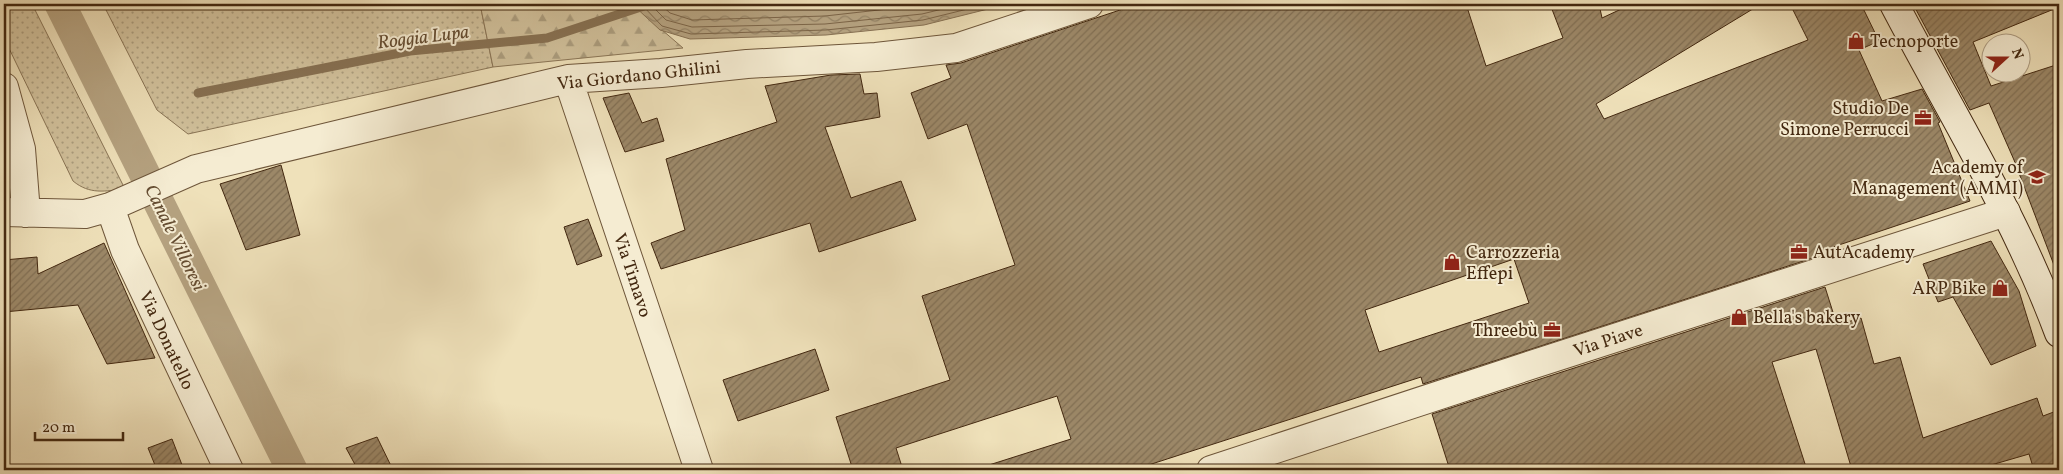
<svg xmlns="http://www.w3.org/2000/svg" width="2063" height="474" font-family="Vollkorn,serif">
	<defs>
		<pattern id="grass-dots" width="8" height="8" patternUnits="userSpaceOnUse" patternTransform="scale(1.25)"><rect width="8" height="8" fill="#d2c29d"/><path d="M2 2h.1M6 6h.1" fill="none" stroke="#ac9e7f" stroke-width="1.8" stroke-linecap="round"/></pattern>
		<pattern id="forest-firs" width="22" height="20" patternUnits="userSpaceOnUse" patternTransform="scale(1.25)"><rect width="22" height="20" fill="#d2c29d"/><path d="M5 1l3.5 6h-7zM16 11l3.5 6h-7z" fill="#ac9e7f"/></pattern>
		<pattern id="water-waves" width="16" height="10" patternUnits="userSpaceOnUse" patternTransform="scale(1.25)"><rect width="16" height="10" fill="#b5a280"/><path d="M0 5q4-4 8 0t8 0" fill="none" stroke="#958467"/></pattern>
		<pattern id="building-hatch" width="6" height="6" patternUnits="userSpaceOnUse" patternTransform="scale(1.25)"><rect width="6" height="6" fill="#9c8868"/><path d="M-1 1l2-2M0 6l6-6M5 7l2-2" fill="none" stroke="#816f54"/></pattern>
	</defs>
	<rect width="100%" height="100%" fill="#efe1ba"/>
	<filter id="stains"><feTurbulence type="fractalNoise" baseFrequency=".004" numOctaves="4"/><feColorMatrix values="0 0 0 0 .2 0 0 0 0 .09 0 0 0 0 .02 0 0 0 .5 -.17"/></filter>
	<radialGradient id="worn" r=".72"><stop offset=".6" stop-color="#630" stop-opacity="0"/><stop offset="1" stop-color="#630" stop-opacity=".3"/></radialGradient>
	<!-- grass -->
	<path fill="url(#grass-dots)" stroke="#8a7556" d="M4,4H32L125,189C105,191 90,195 73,181L4,38Z
		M103,4H480L493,67L188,134L157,110Z"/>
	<!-- forest -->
	<path fill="url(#forest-firs)" stroke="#8a7556" d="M480,4H632L683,48L493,67Z"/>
	<!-- water -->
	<path fill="url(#water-waves)" stroke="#877153" d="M632,4H1008L924,25L826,35L690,39L660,30Z"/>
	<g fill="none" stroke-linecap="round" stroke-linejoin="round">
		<!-- shore -->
		<path stroke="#7c6548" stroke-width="1" d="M641,4L662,26L691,34L826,30L923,20L988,4
			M650,4L666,20L692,27L825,24L922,14L963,4
			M660,4L670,13L692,20L825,16L933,4"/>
		<!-- stream -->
		<path stroke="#877153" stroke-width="9" d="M198,93L410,51L547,38L650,4"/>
		<!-- canal -->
		<path stroke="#b5a280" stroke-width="31" d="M60,4L292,470"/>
	</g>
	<!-- building -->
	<path fill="url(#building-hatch)" stroke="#432810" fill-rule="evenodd" d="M1138,4H1466L1486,66L1563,38L1550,4H1599L1602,18L1632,4H1761L1596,104L1604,119L1808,40L1790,4H1861L1879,41L1859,50L1882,101L1922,89L1940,122L1938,123L1970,201L1815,253L1816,257L1423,384L1421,377L1133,470H990L989,465L1071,439L1057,396L896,448L903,470H853L836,417L950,380L922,296L1015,265L967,124L928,139L911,93L951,78L946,65L961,63ZM1514,259L1529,303L1379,352L1365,310Z
		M1913,4H2059V7L1973,42L1991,86L2059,64V273H2057L2014,160L1989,103L1970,110Z
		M860,74L864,94L877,93L880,117L825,127L851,198L901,181L916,220L819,252L810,223L661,269L651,243L685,230L666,159L777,122L765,86L831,75Z
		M629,93L642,123L657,118L664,141L625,152L603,98Z
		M281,165L300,235L246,250L220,184Z
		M588,219L602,256L577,265L564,227Z
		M1991,241L2019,291L2036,346L1991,365L1953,297L1938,302L1923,264Z
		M104,243L155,358L107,364L78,305L4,312V260L37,257L38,274Z
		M1825,287L1837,325L1861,318L1874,364L1900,357L1923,438L2037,398L2043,416L2059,410V470H2034L2029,454L1974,470H1852L1816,349L1772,362L1807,470H1450L1432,414Z
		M815,349L829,390L738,421L723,380Z
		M377,437L393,470H358L346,448Z
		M172,439L184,470H157L148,448Z"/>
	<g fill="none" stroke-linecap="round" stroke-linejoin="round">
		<!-- street casing -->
		<g stroke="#6e563a" stroke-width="30">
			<path id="street" d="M568,79L699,470
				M4,87L21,149L26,213
				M110,207L125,250L229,470
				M4,212L85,214L110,207L196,169L568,79L661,73L747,64L876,57L956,48L1089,4
				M1211,470L1531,365L2006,212"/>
		</g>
		<!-- secondary casing -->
		<g stroke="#432810" stroke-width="30">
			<path id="secondary" d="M1894,4C1951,113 2016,217 2059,333"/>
		</g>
		<!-- street -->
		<use href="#street" stroke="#f5ecd2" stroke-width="28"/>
		<!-- secondary -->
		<use href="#secondary" stroke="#f5ecd2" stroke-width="28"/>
	</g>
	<!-- icons -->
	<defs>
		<g id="shop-bare" transform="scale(1.35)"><path d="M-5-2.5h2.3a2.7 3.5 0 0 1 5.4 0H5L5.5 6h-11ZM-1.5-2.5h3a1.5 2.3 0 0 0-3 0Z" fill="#8f2418" stroke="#f5ecd2" stroke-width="2.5" paint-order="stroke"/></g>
		<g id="office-bare" transform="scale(1.35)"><path d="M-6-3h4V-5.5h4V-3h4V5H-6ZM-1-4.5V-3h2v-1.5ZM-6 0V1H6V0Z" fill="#8f2418" stroke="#f5ecd2" stroke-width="2.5" paint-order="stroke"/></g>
		<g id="school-bare" transform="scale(1.35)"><path d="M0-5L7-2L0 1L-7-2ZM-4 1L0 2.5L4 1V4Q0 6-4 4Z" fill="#8f2418" stroke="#f5ecd2" stroke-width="2.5" paint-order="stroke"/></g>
	</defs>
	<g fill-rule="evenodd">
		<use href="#shop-bare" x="1856" y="41"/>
		<use href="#office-bare" x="1923" y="118"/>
		<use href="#school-bare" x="2037" y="177"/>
		<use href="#office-bare" x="1799" y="252"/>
		<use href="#shop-bare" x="1452" y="262"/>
		<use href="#shop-bare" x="2000" y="288"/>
		<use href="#shop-bare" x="1739" y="317"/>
		<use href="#office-bare" x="1552" y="330"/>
	</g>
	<g text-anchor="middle" stroke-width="4" stroke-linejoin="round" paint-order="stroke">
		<!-- poi labels -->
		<g font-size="18" fill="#432810" stroke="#f5ecd2" text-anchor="start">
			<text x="1870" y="47">Tecnoporte</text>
			<text x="1909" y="114" text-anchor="end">Studio De<tspan x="1909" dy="21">Simone Perrucci</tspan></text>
			<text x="2023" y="173" text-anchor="end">Academy of<tspan x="2023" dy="21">Management (AMMI)</tspan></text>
			<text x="1466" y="258">Carrozzeria<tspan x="1466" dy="21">Effepi</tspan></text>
			<text x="1813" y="258">AutAcademy</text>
			<text x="1986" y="294" text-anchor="end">ARP Bike</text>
			<text x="1753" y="323">Bella's bakery</text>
			<text x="1538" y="336" text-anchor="end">Threebù</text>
		</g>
		<!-- street labels -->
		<g font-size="18" fill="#432810" stroke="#f5ecd2">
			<text transform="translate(639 75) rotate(-6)" y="6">Via Giordano Ghilini</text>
			<text transform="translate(633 275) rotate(72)" y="6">Via Timavo</text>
			<text transform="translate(167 340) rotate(65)" y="6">Via Donatello</text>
			<text transform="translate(1608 340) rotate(-18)" y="6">Via Piave</text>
		</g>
		<!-- water labels -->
		<g font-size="19" font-style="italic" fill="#654d32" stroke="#f5ecd2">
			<text transform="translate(423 36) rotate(-7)" y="7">Roggia Lupa</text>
			<text transform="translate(176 237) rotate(64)" y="7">Canale Villoresi</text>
		</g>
	</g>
	<!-- margin -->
	<rect width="2063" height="474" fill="none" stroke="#efe1ba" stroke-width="20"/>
	<rect x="5" y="5" width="2053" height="464" fill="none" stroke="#432810" stroke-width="2.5"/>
	<rect x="10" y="10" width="2043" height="454" fill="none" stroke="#432810"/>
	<!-- north arrow -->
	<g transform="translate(2006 58) rotate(69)"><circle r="24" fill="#f5ecd2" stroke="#ae9e84"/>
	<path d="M0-4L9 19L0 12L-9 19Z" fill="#8f2418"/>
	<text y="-8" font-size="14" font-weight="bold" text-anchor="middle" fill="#432810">N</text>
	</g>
	<!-- scale -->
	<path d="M35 432v8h88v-8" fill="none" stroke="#432810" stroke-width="2.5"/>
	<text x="42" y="432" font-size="15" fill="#432810" stroke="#f5ecd2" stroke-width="4" paint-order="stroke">20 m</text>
	<rect width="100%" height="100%" filter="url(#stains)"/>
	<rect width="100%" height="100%" fill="url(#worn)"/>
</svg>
